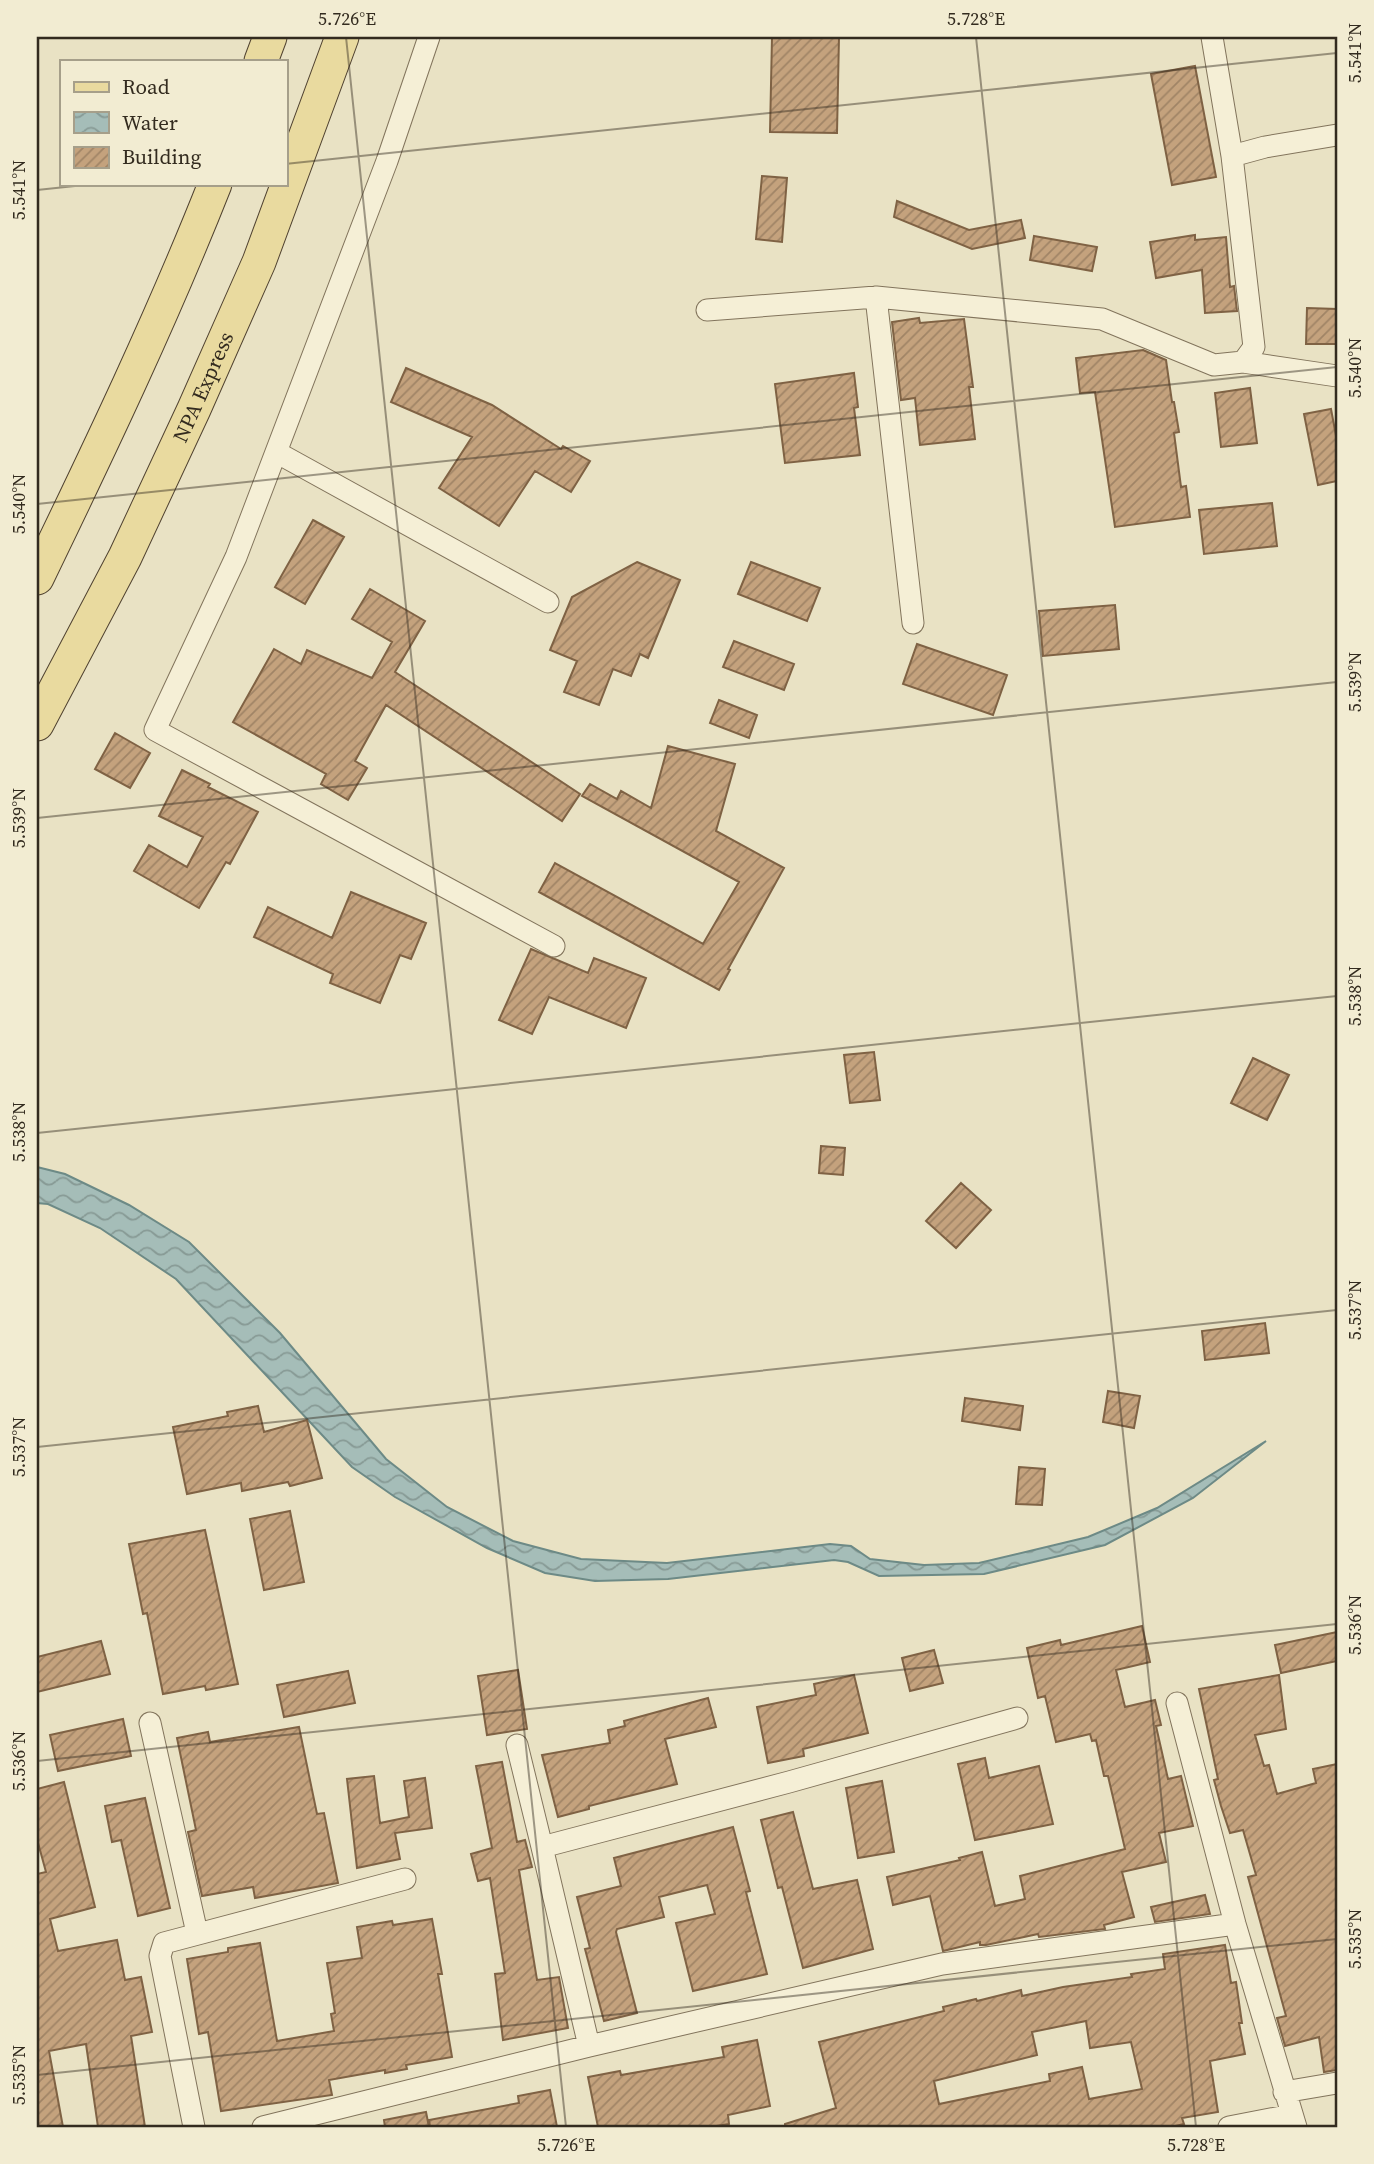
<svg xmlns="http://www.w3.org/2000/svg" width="1374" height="2164" font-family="'Source Serif 4',serif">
	<defs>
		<pattern id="water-waves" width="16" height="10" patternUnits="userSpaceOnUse" patternTransform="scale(1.75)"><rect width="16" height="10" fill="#a5bdb8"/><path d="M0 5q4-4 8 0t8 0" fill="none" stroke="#879a95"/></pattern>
		<pattern id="building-hatch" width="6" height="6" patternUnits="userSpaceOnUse" patternTransform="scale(1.75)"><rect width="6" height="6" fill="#c4a27d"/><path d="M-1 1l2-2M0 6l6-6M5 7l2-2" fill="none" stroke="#a08466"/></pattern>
	</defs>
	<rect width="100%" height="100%" fill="#e9e2c4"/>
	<!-- water -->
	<path fill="url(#water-waves)" stroke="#6d8a86" stroke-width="2" d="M37,1167L65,1174L129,1205L189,1242L280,1333L386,1459L447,1507L513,1541L581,1559L667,1563L830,1544L851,1546L870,1559L924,1565L979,1563L1088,1537L1157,1508L1266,1441L1193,1498L1105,1545L984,1574L879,1576L848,1562L834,1560L668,1579L595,1581L545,1573L487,1548L395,1497L352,1467L176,1279L100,1228L48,1204L37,1203Z"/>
	<!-- building -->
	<path fill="url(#building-hatch)" stroke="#7f6244" stroke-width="2" fill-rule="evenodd" d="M772,37H839L837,133L770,132Z
		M1195,66L1216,177L1172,185L1151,74Z
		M762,176L787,178L782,242L756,239Z
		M897,201L969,230L1021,220L1025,238L972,249L894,217Z
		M1195,235V240L1226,237L1230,287L1234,286L1237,311L1205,313L1202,270L1156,278L1150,242Z
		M1034,236L1097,247L1092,271L1030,260Z
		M1307,308L1337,309V344H1306Z
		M919,318L920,323L964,319L973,387H969L975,439L920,445L915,398L901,400L892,322Z
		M1143,350L1166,360L1172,402H1174L1179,432L1174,433L1181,487L1186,486L1190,517L1115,527L1095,392L1080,393L1076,358Z
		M406,368L492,405L561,449L563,446L590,461L571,492L535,471L499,526L439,488L472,437L391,402Z
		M854,373L858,407L854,408L860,455L785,463L775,384Z
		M1250,388L1257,443L1221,447L1215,393Z
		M1331,409L1337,441V481L1318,485L1304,414Z
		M1272,503L1277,546L1204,554L1199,510Z
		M313,520L344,537L305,604L275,587Z
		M637,562L680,580L648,658L640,654L631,676L613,669L599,705L564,692L577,661L550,650L572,597Z
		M751,562L820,588L807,621L738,594Z
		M370,589L425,621L395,672L580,794L562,821L386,705L355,761L367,768L348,800L321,784L326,774L233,722L274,649L301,664L307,650L372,678L392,642L352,619Z
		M1115,605L1119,649L1043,656L1039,611Z
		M734,641L794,664L784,690L723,667Z
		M917,644L1007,675L993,715L903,684Z
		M719,700L757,715L749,738L710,723Z
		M115,733L150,753L130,788L95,769Z
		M668,746L735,764L716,831L784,868L728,969L730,970L719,990L539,892L555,863L703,944L739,882L582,796L590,784L617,799L621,791L651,808Z
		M182,770L210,784L208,787L258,812L230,864L226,862L199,908L134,871L149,845L187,867L203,837L159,816Z
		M351,892L426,923L411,959L400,955L380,1003L330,983L333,974L254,937L268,907L332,938Z
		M531,949L588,973L594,958L646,978L626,1028L549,997L532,1034L499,1020Z
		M874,1052L880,1100L850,1103L844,1055Z
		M1253,1058L1289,1075L1267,1120L1231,1103Z
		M821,1146L845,1148L843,1175L819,1173Z
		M961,1183L991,1210L956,1248L926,1221Z
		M1265,1323L1269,1353L1205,1360L1202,1331Z
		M1108,1391L1140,1396L1134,1428L1103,1422Z
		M965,1398L1023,1406L1020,1430L962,1421Z
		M258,1406L264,1432L307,1420L322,1478L290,1486L288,1482L242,1491L241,1483L187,1494L173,1427L228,1416L227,1412Z
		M1019,1467L1045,1469L1042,1505L1016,1504Z
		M290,1511L304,1582L264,1590L250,1519Z
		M205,1530L238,1684L206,1690L205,1686L163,1694L147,1613L143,1614L129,1544Z
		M1142,1626L1150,1662L1116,1670L1125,1707L1155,1700L1161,1725L1156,1726L1168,1779L1181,1776L1193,1826L1159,1833L1166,1862L1122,1872L1134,1917L1104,1925L1105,1929L1039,1937L1038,1934L986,1945H980V1942L943,1951L930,1896L893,1905L887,1877L960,1860L959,1858L982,1852L995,1906L1025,1899L1020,1876L1125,1849L1108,1776H1104L1096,1740L1092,1741L1090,1734L1056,1742L1045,1696L1038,1698L1027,1648L1060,1640L1061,1645Z
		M1337,1632V1661L1281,1673L1275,1645Z
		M101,1641L110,1674L37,1692V1657Z
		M934,1650L943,1683L910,1691L902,1658Z
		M518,1670L527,1729L487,1735L478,1676Z
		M348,1671L355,1703L284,1717L277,1685Z
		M854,1675L868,1733L803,1749L804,1756L768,1763L757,1707L816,1695L814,1684Z
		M1279,1675L1286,1729L1255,1735L1264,1766L1269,1765L1277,1794L1316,1783L1313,1769L1337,1764V2070L1324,2072L1319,2037L1285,2046L1277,2018L1286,2016L1248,1877L1256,1875L1243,1830L1230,1833L1221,1806L1214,1780L1218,1779L1199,1689Z
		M708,1698L716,1727L665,1739L677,1784L589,1806V1809L558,1817L542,1755L610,1743L608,1730L625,1726L624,1721Z
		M123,1719L131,1756L58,1771L50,1735Z
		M299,1727L317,1814L324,1813L338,1883L255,1898L253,1887L202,1896L188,1832L196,1830L177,1738L208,1732L210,1742Z
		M985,1758L989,1778L1039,1766L1053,1824L975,1840L958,1764Z
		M502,1762L517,1842L525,1840L532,1867L519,1870L537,1980L559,1977L568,2028L503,2040L495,1974L505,1973L490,1878L478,1881L471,1854L492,1848L476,1766Z
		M374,1776L380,1823L409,1817L404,1781L425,1778L432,1828L395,1833L400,1859L357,1868L347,1779Z
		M882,1781L894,1852L858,1858L846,1788Z
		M64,1782L95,1907L50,1919L58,1951L117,1940L125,1980L141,1977L152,2032L131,2036L145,2127H98L86,2044L49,2051L63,2127H37V1874L46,1872L37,1839V1789Z
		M145,1798L170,1908L138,1916L121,1840L112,1842L105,1806Z
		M793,1812L813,1889L857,1880L873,1949L803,1968L782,1887L778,1888L761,1820Z
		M733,1827L750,1891L746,1892L767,1974L693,1991L676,1923L715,1914L707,1885L659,1897L664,1917L617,1929L616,1932L637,2013L604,2021L585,1949L590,1948L577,1897L621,1886L614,1858Z
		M1205,1895L1210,1914L1155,1922L1151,1907Z
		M432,1919L442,1974H438L452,2057L406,2065L407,2069L385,2073V2070L329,2080L332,2095L221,2111L208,2032L199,2034L187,1959L228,1952V1948L260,1943L277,2041L334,2031L331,2014L335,2013L327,1963L362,1958L357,1927L392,1921L393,1925Z
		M1225,1945L1231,1983L1236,1982L1242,2023H1239L1245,2054L1210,2061L1218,2112L1182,2118L1184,2124L1171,2127H785V2124L836,2108L819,2042L944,2011L943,2007L976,1999L977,2001L1021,1990L1022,1996L1063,1987L1132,1977L1131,1974L1165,1969L1163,1954ZM1086,2021L1090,2048L1131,2042L1142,2089L1089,2099L1082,2067L1049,2074L1050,2081L939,2104L934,2081L1037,2055L1032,2032Z
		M757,2040L770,2106L728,2115L729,2124L710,2127H598L588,2077L620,2071L621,2075L724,2057L722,2047Z
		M550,2090L557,2127H430L429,2120L519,2103L518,2096Z
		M426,2112L429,2127H385L384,2120Z"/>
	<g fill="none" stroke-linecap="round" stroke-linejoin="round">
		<!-- street casing -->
		<g stroke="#82745c" stroke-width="23">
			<path id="street" d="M429,37L387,161L236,557L155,730L554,946
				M1232,156L1265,147L1337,135
				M707,310L876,297
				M1243,362L1337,376
				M276,452L548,602
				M913,623L876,297L1102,319L1214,365L1243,362L1254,347L1232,156L1212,37
				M1177,1703L1235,1924L1296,2127
				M150,1723L197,1933
				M517,1745L542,1847L789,1782L1017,1718
				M542,1847L589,2046
				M1284,2092L1337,2083
				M194,2127L160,1956L164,1943L405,1879
				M263,2127L589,2046L942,1964L1235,1924
				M1229,2127L1292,2115"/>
		</g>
		<!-- primary casing -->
		<g stroke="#504230" stroke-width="35">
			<g id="primary">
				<path d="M261,61L270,37"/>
				<path d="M37,578C100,448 162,318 215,184"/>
				<path id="s1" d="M37,724L125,557L194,409L259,262L342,37"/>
			</g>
		</g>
		<!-- street -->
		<use href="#street" stroke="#f5efd6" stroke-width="21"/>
		<!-- primary -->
		<use href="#primary" stroke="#e9da9f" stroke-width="33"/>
	</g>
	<!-- ticks -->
	<path fill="none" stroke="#332b1f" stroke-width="2" stroke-opacity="0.45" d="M346,37L566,2127M976,37L1196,2127M285,164L1337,53M37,190L94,184M37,504L1337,367M37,818L1337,682M37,1133L1337,996M37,1447L1337,1310M37,1761L1337,1624M37,2075L1337,1939"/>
	<g text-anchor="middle" stroke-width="7" stroke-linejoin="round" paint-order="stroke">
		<!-- street labels -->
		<g font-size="21" fill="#332b1f" stroke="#f2ecd2">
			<text dy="7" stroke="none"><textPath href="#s1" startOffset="376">NPA Express</textPath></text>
		</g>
	</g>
	<!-- border -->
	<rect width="1374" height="2164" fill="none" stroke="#f2ecd2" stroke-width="77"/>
	<!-- legend -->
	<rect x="60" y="60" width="228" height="126" fill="#f2ecd2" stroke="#a69f8a" stroke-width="2"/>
	<rect x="74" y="82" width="35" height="10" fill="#e9da9f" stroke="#a69f8a" stroke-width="2"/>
	<text x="122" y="94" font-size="21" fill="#332b1f">Road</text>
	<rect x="74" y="112" width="35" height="21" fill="url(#water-waves)" stroke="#a69f8a" stroke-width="2"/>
	<text x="122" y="130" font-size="21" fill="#332b1f">Water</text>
	<rect x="74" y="147" width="35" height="21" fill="url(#building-hatch)" stroke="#a69f8a" stroke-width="2"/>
	<text x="122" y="164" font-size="21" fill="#332b1f">Building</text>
	<rect x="38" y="38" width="1298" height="2088" fill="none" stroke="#332b1f" stroke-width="2.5"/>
	<g font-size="18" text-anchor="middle" fill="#332b1f">
		<text x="347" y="25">5.726°E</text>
		<text x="976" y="25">5.728°E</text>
		<text transform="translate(1355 53) rotate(-90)" y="6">5.541°N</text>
		<text transform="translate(19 190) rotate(-90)" y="6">5.541°N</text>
		<text transform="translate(1355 368) rotate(-90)" y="6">5.540°N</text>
		<text transform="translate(19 504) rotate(-90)" y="6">5.540°N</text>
		<text transform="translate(1355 682) rotate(-90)" y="6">5.539°N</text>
		<text transform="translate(19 818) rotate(-90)" y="6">5.539°N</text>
		<text transform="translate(1355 996) rotate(-90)" y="6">5.538°N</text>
		<text transform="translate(19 1132) rotate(-90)" y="6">5.538°N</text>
		<text transform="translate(1355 1310) rotate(-90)" y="6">5.537°N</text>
		<text transform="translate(19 1447) rotate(-90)" y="6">5.537°N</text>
		<text transform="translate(1355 1625) rotate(-90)" y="6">5.536°N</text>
		<text transform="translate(19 1761) rotate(-90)" y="6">5.536°N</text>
		<text transform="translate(1355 1939) rotate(-90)" y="6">5.535°N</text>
		<text transform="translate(19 2075) rotate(-90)" y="6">5.535°N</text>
		<text x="566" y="2151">5.726°E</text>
		<text x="1196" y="2151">5.728°E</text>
	</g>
</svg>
